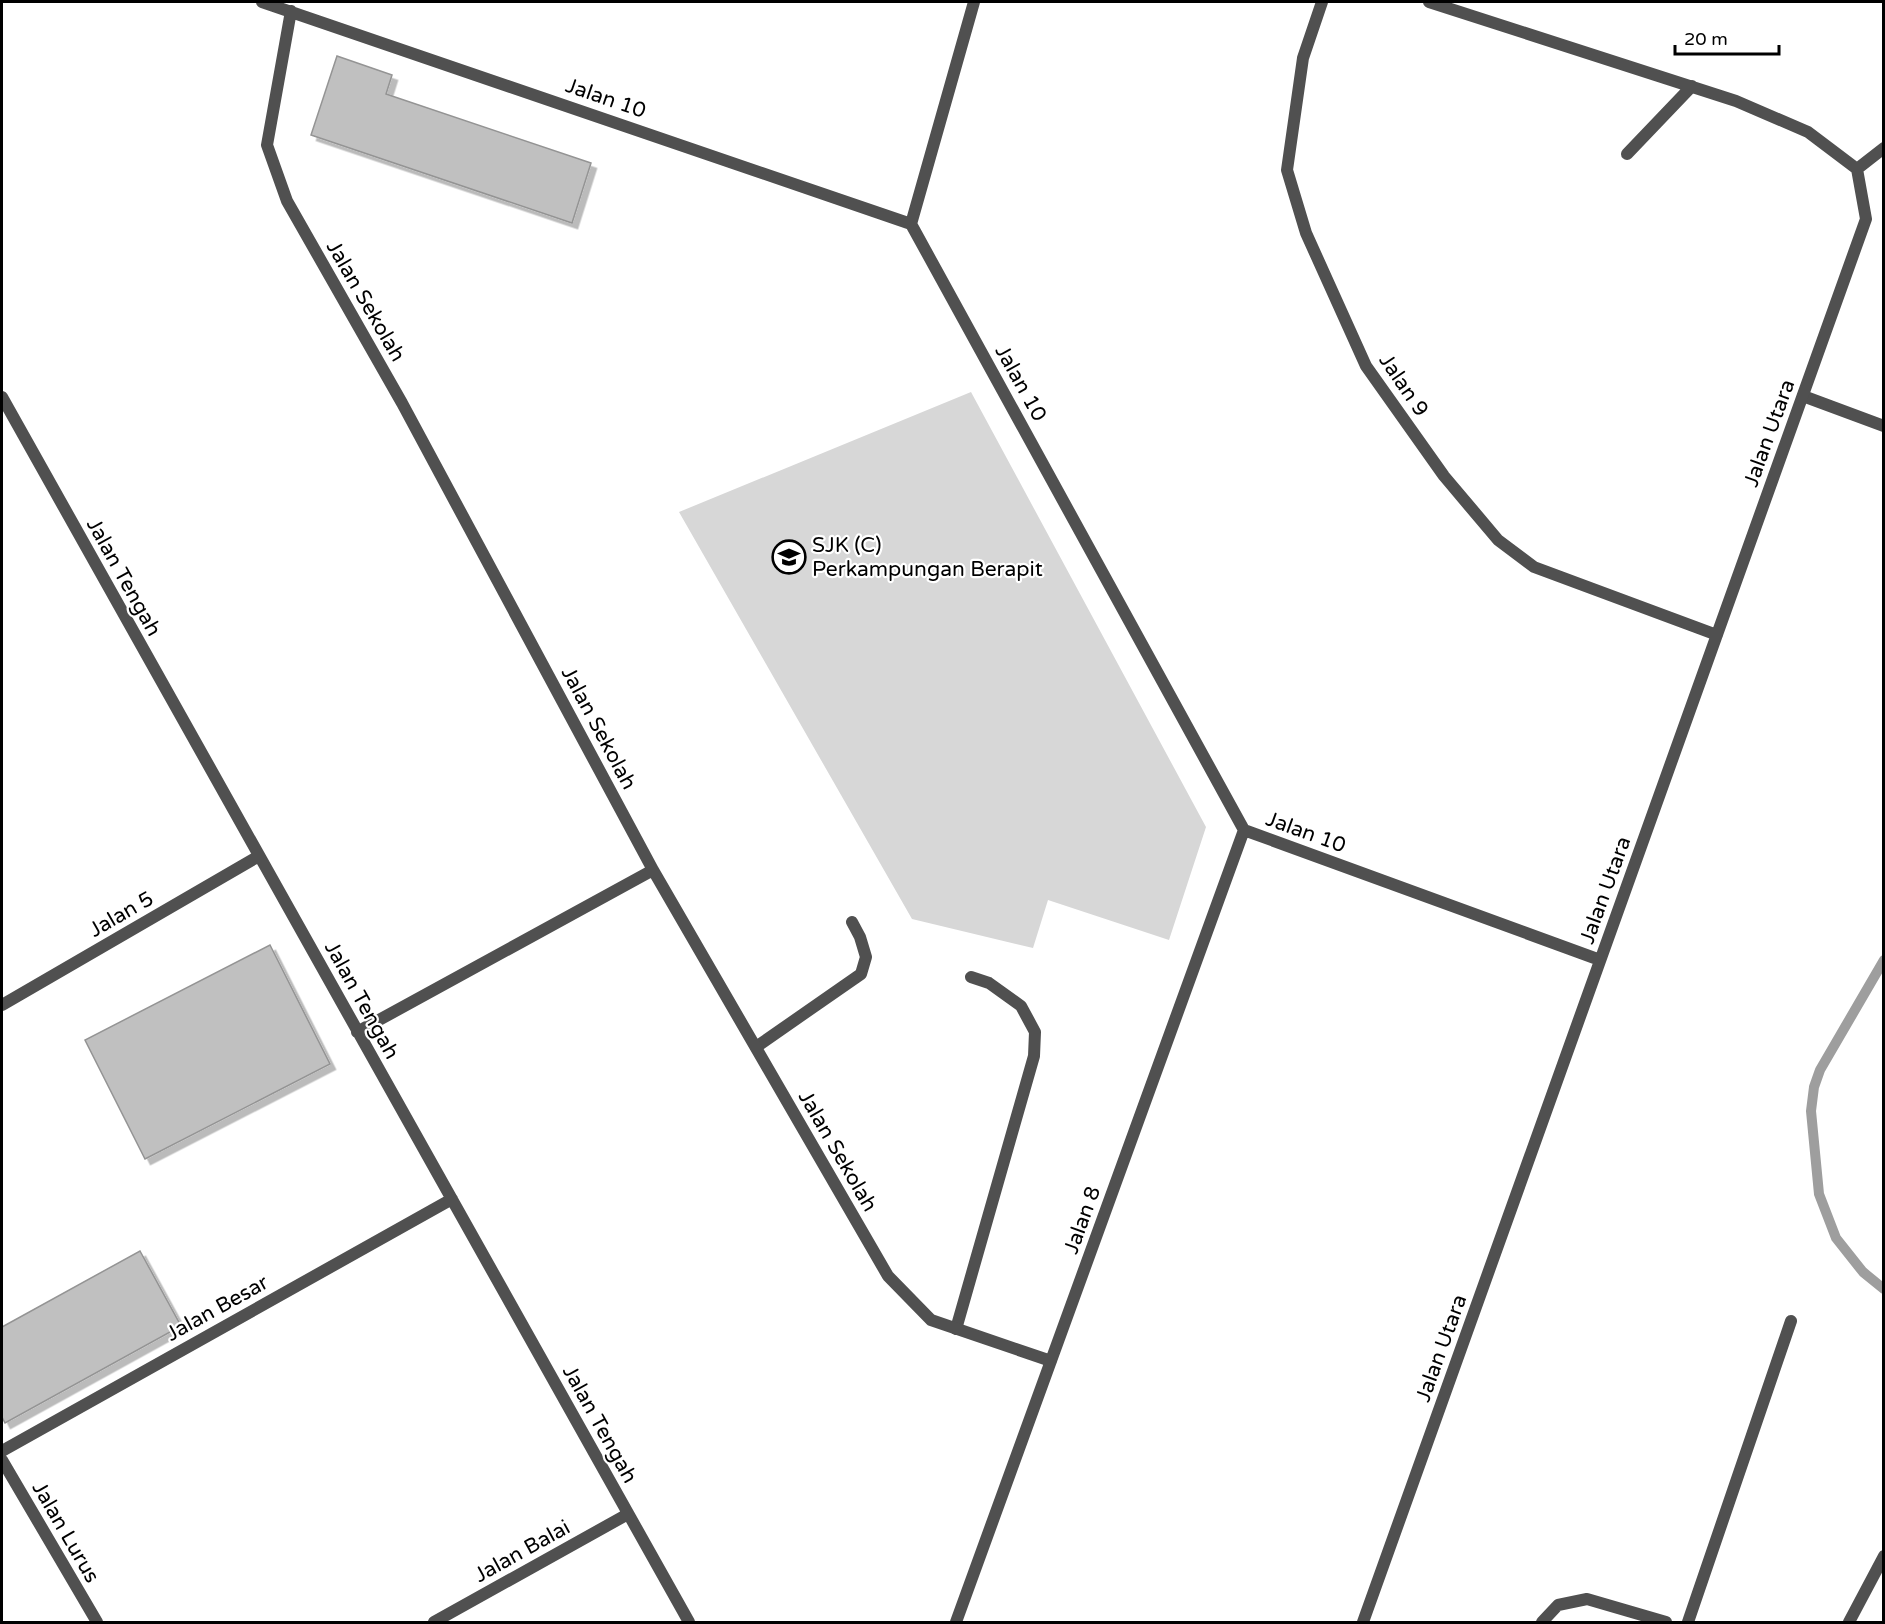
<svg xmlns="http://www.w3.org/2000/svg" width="1885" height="1624" font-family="'Varela Round',sans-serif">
	<defs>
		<filter id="shadow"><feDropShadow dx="5.5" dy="5.5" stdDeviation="0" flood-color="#0004"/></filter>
	</defs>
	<rect width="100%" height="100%" fill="#fff"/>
	<!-- green -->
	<path fill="#d7d7d7" d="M971,392L1206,827L1169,940L1048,900L1033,948L912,919L679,512Z"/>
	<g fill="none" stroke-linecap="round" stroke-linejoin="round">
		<!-- stream -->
		<path stroke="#9e9e9e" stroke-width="10" d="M1884,960L1820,1070L1814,1087L1811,1111L1819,1194L1836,1238L1863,1272L1884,1289"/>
	</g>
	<!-- building -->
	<path fill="#c0c0c0" stroke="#949494" stroke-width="1.5" filter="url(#shadow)" d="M337,56L392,75L386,94L591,163L572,223L311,135Z
		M270,945L330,1064L145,1159L85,1040Z
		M140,1251L181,1326L5,1423L2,1417V1327Z"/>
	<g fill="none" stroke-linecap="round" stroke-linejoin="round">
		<!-- lane -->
		<path stroke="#505050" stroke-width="12" d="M1803,396L1884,426
			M756,1047L861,974L866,957L860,937L852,922
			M956,1329L1034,1056L1035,1032L1021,1006L989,983L971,977
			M1688,1622L1791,1321"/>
		<!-- street -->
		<path stroke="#505050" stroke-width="12" d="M262,2L911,224L1244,830L1600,960
			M1322,2L1303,58L1287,170L1306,233L1366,366L1444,476L1498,540L1534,567L1717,635
			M1429,2L1736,101L1808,132L1857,169
			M291,11L267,145L287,201L402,403L653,870L888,1276L931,1320L1051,1361
			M1627,154L1692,86
			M1857,169L1884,148
			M911,224L974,2
			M2,397L689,1622
			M2,1005L259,856
			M357,1032L653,870
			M2,1451L452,1199
			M2,1460L97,1622
			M434,1622L628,1514
			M956,1622L1244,830
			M1363,1622L1866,219L1857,169
			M1542,1622L1558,1605L1587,1599L1666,1622
			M1849,1622L1884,1556"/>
	</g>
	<!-- icons -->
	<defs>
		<g id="school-ring" transform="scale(1.725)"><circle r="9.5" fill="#fff" stroke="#000" stroke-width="1.5"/><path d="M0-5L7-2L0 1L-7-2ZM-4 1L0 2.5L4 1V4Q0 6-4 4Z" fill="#000"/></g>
	</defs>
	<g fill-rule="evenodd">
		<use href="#school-ring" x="789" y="557"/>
	</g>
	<g text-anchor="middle" stroke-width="4.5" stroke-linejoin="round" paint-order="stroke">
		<!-- street labels -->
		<g font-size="21" fill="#000" stroke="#fff">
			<text transform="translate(606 98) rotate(19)" y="7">Jalan 10</text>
			<text transform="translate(366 301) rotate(60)" y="7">Jalan Sekolah</text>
			<text transform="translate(1021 383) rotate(61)" y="7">Jalan 10</text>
			<text transform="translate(1404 385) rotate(56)" y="7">Jalan 9</text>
			<text transform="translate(1769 433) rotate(-70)" y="7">Jalan Utara</text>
			<text transform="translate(124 577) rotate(61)" y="7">Jalan Tengah</text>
			<text transform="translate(599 728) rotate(62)" y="7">Jalan Sekolah</text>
			<text transform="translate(1306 832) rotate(20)" y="7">Jalan 10</text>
			<text transform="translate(1605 890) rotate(-70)" y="7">Jalan Utara</text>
			<text transform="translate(121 914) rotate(-30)" y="7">Jalan 5</text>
			<text transform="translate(362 1000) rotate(61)" y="7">Jalan Tengah</text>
			<text transform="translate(838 1151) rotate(60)" y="7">Jalan Sekolah</text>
			<text transform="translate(1082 1220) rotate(-70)" y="7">Jalan 8</text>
			<text transform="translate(217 1308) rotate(-29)" y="7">Jalan Besar</text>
			<text transform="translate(1441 1348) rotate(-70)" y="7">Jalan Utara</text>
			<text transform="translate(600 1424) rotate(61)" y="7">Jalan Tengah</text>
			<text transform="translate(66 1532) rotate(60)" y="7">Jalan Lurus</text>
			<text transform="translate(522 1551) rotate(-29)" y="7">Jalan Balai</text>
		</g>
		<!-- poi labels -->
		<g font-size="21" fill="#000" stroke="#fff" text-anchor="start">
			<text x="812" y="552">SJK (C)<tspan x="812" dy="24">Perkampungan Berapit</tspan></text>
		</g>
	</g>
	<!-- border -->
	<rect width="1885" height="1624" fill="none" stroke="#000000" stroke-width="6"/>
	<!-- scale -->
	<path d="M1675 45v9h104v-9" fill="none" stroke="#000000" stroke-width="3"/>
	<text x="1684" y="45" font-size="18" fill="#000000" stroke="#ffffff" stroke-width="4.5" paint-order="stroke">20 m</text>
</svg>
